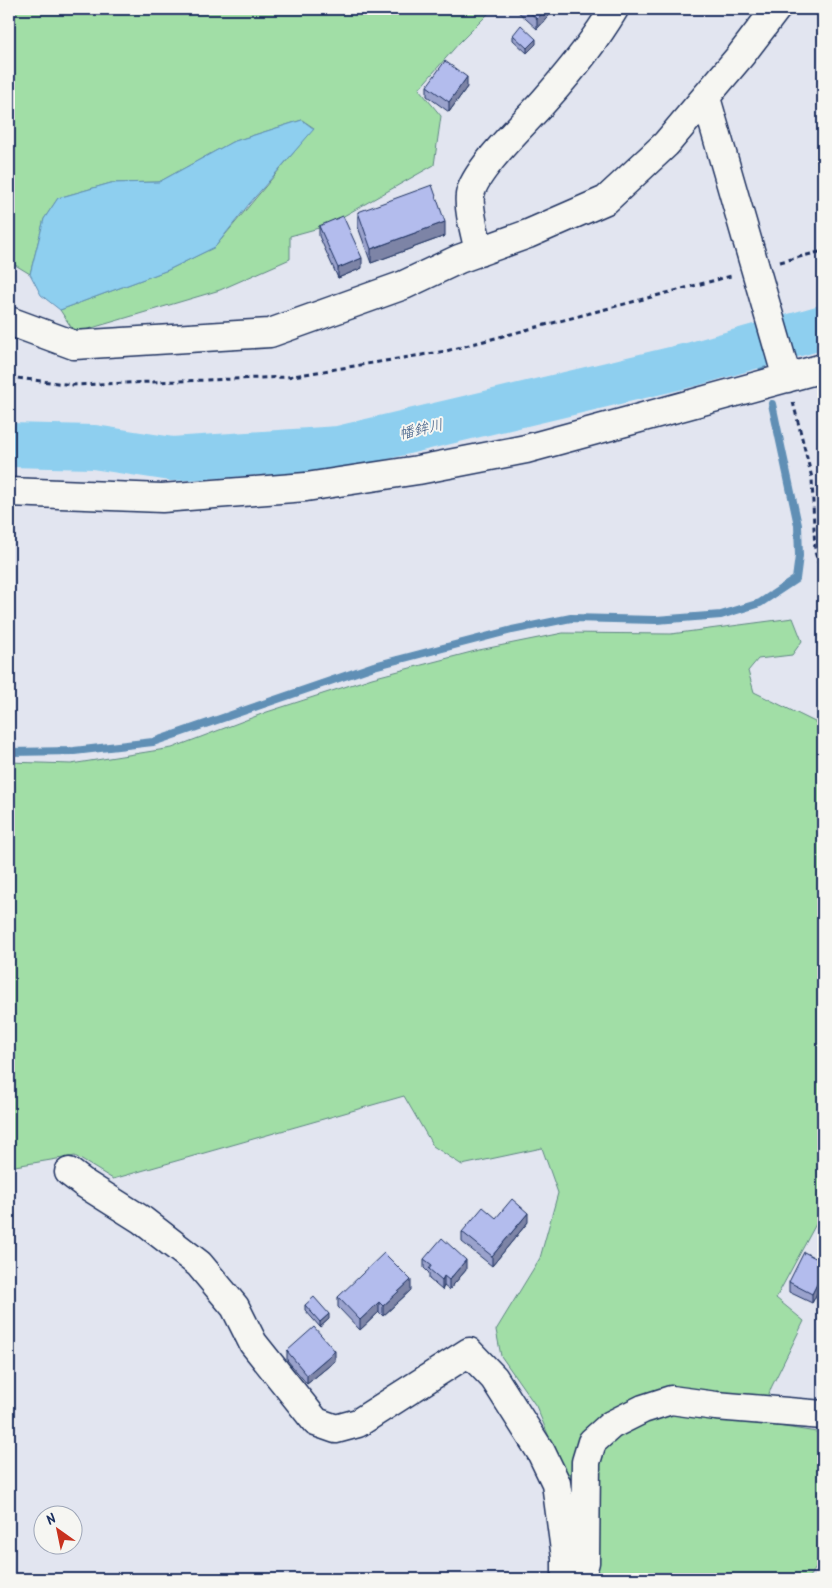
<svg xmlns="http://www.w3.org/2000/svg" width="832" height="1588" font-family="Kalam,'Klee One',sans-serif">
	<rect width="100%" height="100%" fill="#e2e5f0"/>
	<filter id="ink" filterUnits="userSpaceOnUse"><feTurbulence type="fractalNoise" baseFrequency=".02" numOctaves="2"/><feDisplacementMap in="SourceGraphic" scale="10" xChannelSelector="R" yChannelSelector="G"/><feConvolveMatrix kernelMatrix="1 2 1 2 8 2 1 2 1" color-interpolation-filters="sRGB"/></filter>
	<g filter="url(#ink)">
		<!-- green -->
		<path fill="#a1dea6" stroke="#5e8682" d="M9,9H493L459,43L419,89L441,116L434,165L326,226L290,236V259L220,290L75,333L60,310L168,270L215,247L314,128L302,120L232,142L159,182L111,183L58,198L44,219L30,274L12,263L9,237Z
			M793,618L802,641L792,655L758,659L748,671L754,692L823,726V1211L776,1298L804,1321L771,1388L759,1423L823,1433V1560L807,1579H584L558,1458L536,1406L501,1356L496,1330L540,1258L558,1193L542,1148L462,1165L433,1146L404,1096L113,1179L75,1156L9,1167V762L71,764L172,748L267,712L372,678L479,650L563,633L671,634Z"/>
		<!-- water -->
		<path fill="#8ecfef" stroke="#608fb5" d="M302,120L314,129L249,204L215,247L168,270L60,310L41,295L30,274L44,219L58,198L111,183L159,182L232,142Z"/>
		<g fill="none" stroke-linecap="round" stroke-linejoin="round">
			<!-- stream -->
			<path stroke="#608fb5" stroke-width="8" d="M756,346L764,373
				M9,752L74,751L153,742L374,666L512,630L571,618L656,620L721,615L760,603L796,579L799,556L798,525L772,404"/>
			<!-- river -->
			<path stroke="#8ecfef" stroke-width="44" d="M9,445L94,447L172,459L339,448L693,364L823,327"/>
			<!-- minor casing -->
			<g stroke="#1b2f5e" stroke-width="31">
				<path id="minor" d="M706,98L787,378
					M479,252C476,236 468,211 470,195C474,170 527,121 545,100C570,72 595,41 614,9
					M9,321L74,345L270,333L404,285L459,259L528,234L606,200L666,144L741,55L776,9
					M9,492L162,498L306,487L418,470L526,449L823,368
					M69,1172L85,1184L142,1220L199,1264L235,1307L253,1343L316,1422L336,1429L358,1423L469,1352L494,1378L541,1452L556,1483L566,1558V1579
					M580,1579L585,1562L586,1462L592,1442L611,1425L643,1409L671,1400L716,1406L823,1415"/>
			</g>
			<!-- path -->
			<path stroke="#1b2f5e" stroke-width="3" stroke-dasharray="5 4" stroke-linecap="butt" d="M780,262L823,251
				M9,377L73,385L287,377L446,351L731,276
				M793,402L812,478L815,552L823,578
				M822,1579L823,1577"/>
			<!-- minor -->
			<use href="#minor" stroke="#f6f6f2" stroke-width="28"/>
		</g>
		<!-- wall -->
		<path fill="#9aa2cc" stroke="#1b2f5e" d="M515,9H555L537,29Z
			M560,9H568L564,13Z
			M513,35L536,44L527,53L513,40Z
			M427,86L467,87L449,112L427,96Z
			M358,212L445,236L371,263L358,227Z
			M319,226L362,268L338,278L319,236Z
			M496,1218L528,1222L492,1266L462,1242V1232Z
			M424,1259L466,1270L449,1290L444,1286L442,1290L429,1279V1273L424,1268Z
			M823,1262V1282L812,1303L789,1292V1282Z
			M411,1290L383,1316L379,1312L360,1330L338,1307V1297Z
			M305,1305L329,1319L320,1327L305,1310Z
			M287,1351L335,1361L307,1384L287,1360Z"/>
		<!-- shaded-wall -->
		<path fill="#7d84a6" stroke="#1b2f5e" d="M546,9H555L537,29V19Z
			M536,39V44L527,53V48Z
			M467,77V87L449,112V102Z
			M445,222V236L371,263V249Z
			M362,258V268L338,278V268Z
			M528,1213V1222L492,1266V1256Z
			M466,1260V1270L449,1290V1280Z
			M823,1272V1282L812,1303V1294Z
			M444,1276V1286L442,1290V1280Z
			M411,1280V1290L383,1316V1306Z
			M379,1302V1312L360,1330V1320Z
			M329,1314V1319L320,1327V1322Z
			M335,1351V1361L307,1384V1375Z"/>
		<!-- building -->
		<path fill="#b3bced" stroke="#1b2f5e" d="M526,9H546L537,19Z
			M521,25L536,39L527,48L513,35Z
			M445,61L467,77L449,102L427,86Z
			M432,185L445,222L371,249L358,212Z
			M343,216L362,258L338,268L319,226Z
			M512,1199L528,1213L492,1256L462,1232L483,1207L496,1218Z
			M442,1238L466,1260L449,1280L444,1276L442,1280L429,1269L432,1265L424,1259Z
			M804,1252L823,1262V1272L812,1294L789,1282Z
			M384,1253L411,1280L383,1306L379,1302L360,1320L338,1297Z
			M314,1297L329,1314L320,1322L305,1305Z
			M314,1327L335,1351L307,1375L287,1351Z"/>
	</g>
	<g text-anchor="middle" stroke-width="4" stroke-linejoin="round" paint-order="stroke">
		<!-- water labels -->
		<g font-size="15" font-style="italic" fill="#385782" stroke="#f6f6f2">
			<text transform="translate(421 429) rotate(-13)" y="5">幡鉾川</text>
		</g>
	</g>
	<!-- margin -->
	<rect width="832" height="1588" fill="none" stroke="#f6f6f2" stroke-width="30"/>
	<rect x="15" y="15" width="802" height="1558" fill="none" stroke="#1b2f5e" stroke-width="2" filter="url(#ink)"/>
	<!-- north arrow -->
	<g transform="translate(58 1530) rotate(327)"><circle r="24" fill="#f6f6f2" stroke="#9ea6b7"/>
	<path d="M0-4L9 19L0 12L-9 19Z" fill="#c8321e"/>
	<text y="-8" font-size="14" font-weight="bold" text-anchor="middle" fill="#1b2f5e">N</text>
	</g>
</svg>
